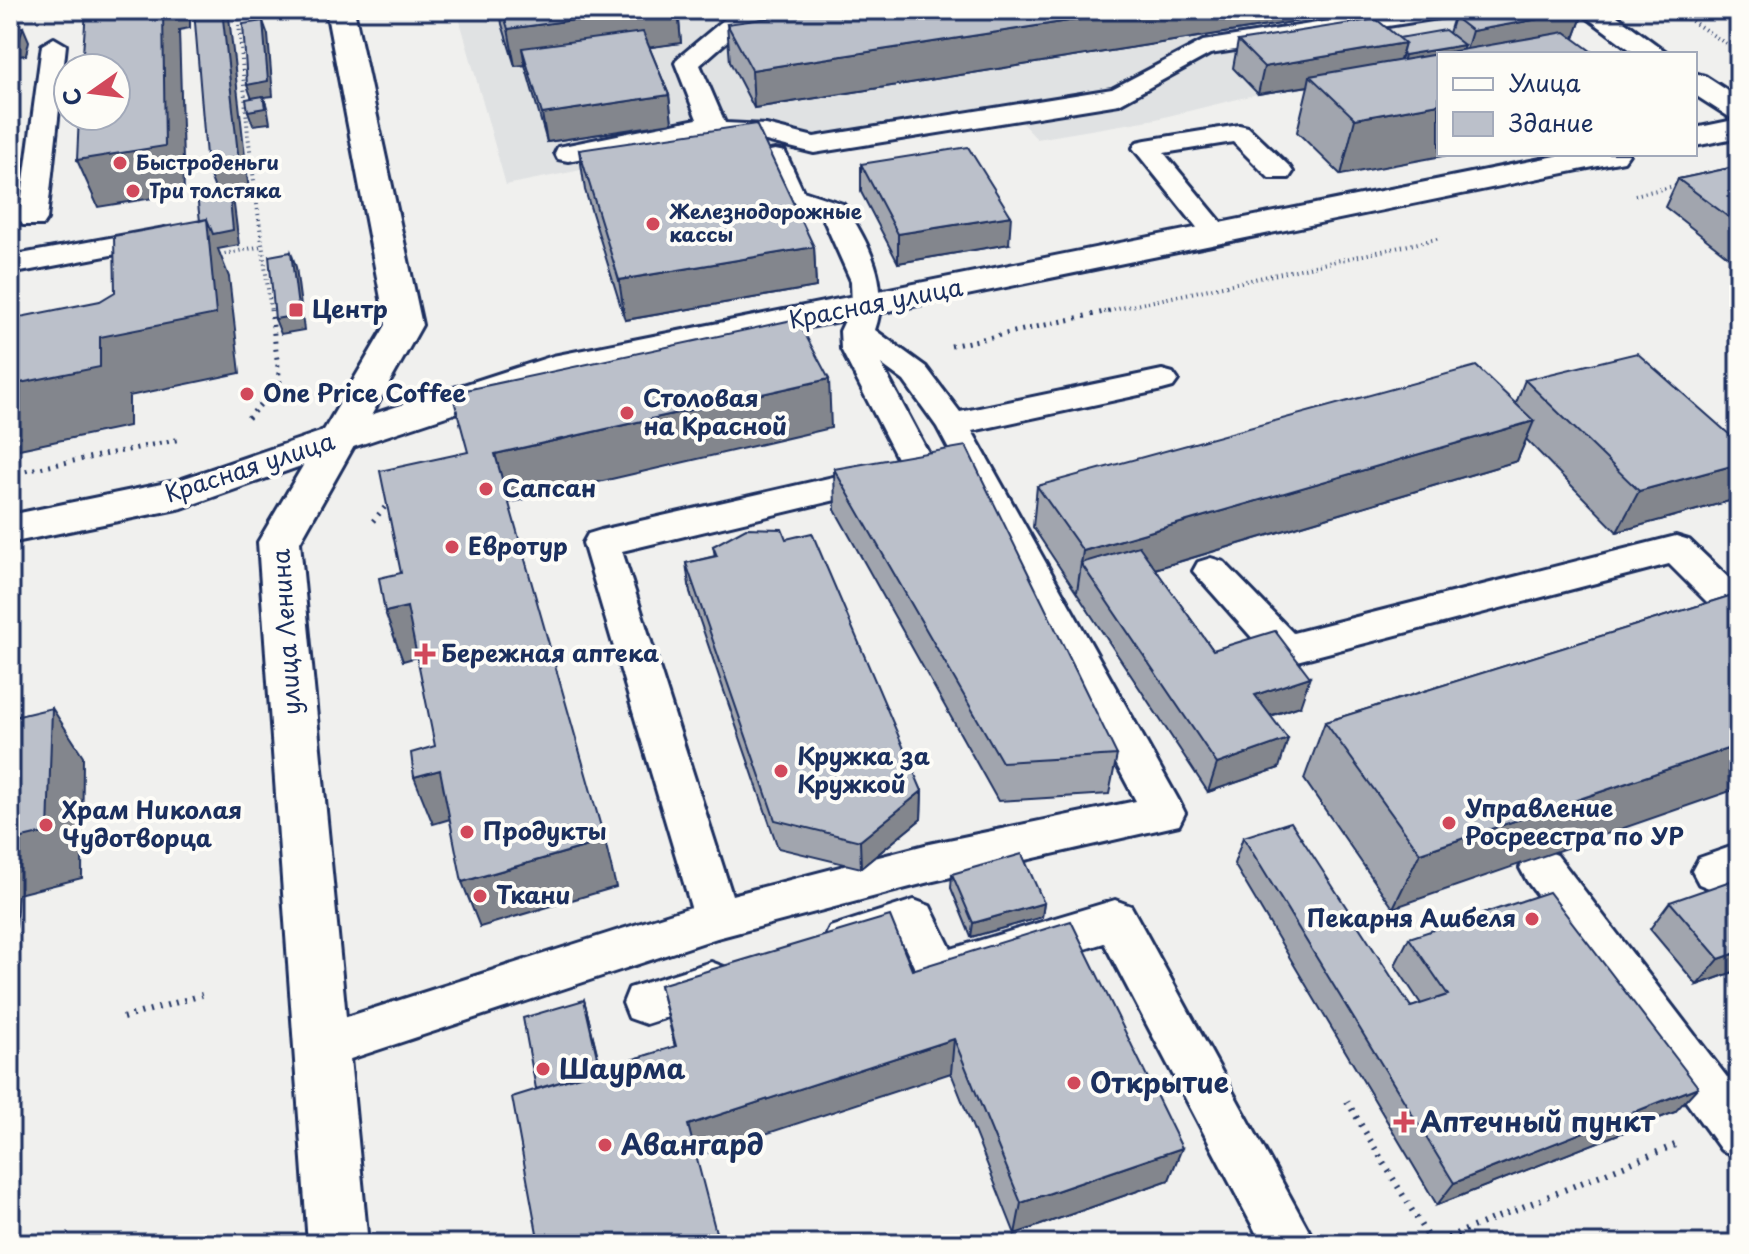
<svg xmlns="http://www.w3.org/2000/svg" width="1749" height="1254" font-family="'Playpen Sans',sans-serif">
	<rect width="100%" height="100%" fill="#f0f0ee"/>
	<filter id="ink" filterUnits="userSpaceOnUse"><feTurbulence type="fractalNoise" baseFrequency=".0125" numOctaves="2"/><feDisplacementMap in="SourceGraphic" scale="16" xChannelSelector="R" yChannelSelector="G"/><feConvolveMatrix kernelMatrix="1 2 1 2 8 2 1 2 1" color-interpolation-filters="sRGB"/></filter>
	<g filter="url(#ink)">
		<!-- built -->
		<path fill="#e0e2e3" d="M465,10H1537L1383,54L1400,70L1258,94L1156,119L1037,139L1019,120L805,154L732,140L506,185L458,14Z"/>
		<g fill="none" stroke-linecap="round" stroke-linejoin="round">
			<!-- service casing -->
			<g stroke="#1b2f5e" stroke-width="6">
				<path id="service" d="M773,10H832L820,17L741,29L700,65L725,123L766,125L814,137L1112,89L1203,41L1400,10H1457L1445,17L1210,54L1119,104L814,153L766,141L715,138L704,133L568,161L558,159L555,153L558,147L568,145L697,119L675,63L678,58L726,18Z
					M54,38L66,45L47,219L43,225H23L19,219L42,45Z
					M1239,125L1248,127L1289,166L1293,172L1289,178H1269L1233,142L1164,153L1231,234L1227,240H1207L1133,148L1137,142L1146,140Z
					M775,150L785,152L803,191L843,204C869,242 891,285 875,330L926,367L960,412L1162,370L1173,373L1178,380L1173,387L1162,390L972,431L1179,801L1185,813L1179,825L929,882L717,938L320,1069L303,1063L296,1047L303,1031L691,907L583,543L588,534L601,530L899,462L841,349L840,331L852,306L851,281L822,216C776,200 780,202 761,158L765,152ZM881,364L904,381L937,427L1136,801L929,844L732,895L622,551L932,477L937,469Z
					M165,228L175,231L179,237L175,243L10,274V256Z
					M1676,536L1689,540L1739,588V625L1726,621L1669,564L1285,664L1271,659L1193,571L1198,562L1211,558L1224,562L1293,633Z
					M1739,844V882L1714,890L1699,884L1692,871L1699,858Z
					M1542,849L1557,855L1739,1093V1157L1721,1150L1527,881L1520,868L1527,855Z
					M914,900L930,906L951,949L1115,900L1131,906L1316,1244H1262L1104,943L940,994L924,988L903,943L846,961L830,955L823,941L830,927Z
					M711,962L727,968L734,983L727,998L646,1024L629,1018L623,1003L629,988Z"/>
			</g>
			<!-- minor casing -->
			<g stroke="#1b2f5e" stroke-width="6">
				<path id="minor" d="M1577,10H1609L1669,54H1636Z
					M1695,73L1705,76L1739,98V137L1695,146V128L1734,120L1695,95Z
					M1566,154H1629L1624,161L1613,163L561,378L335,453L321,449L316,440L321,431L553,356Z"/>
			</g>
			<!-- tertiary casing -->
			<g stroke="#1b2f5e" stroke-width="6">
				<path id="tertiary" d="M335,427L349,431L354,440L349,449L182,508L10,543V515L176,481Z"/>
			</g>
			<!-- secondary casing -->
			<g stroke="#1b2f5e" stroke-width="6">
				<path id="secondary" d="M326,10H354L422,325L300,542L368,1244H308L258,542L386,325Z"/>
			</g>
			<!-- path-far2 -->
			<path stroke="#1b2f5e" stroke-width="4" stroke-dasharray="1 4" stroke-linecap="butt" d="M238,10L248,135L271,312
				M1675,10L1728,45
				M1733,10L1739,14
				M1635,195L1679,185
				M226,199L256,194
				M215,256L262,246
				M1104,312L1441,238"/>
			<!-- path-far1 -->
			<path stroke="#1b2f5e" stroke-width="5" stroke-dasharray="2 6" stroke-linecap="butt" d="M951,346L1113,310
				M248,418L280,383L271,310
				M10,474L181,439
				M373,521L391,500"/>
			<!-- path -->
			<path stroke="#1b2f5e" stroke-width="6" stroke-dasharray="2 7" stroke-linecap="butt" d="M123,1018L202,995
				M1347,1101L1432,1244
				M1431,1244L1675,1145"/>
			<!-- service -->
			<use href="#service" fill="#fdfcf7" fill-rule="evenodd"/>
			<!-- minor -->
			<use href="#minor" fill="#fdfcf7" fill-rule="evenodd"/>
			<!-- tertiary -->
			<use href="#tertiary" fill="#fdfcf7" fill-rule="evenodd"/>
			<!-- secondary -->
			<use href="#secondary" fill="#fdfcf7" fill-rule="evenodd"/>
		</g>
		<!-- wall -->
		<path fill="#a1a5ae" stroke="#1b2f5e" stroke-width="2" d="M500,10H678L681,43L649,47L669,95L672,123L547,142L525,65L515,66L502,24Z
			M1367,10L754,108L730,62L727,24Z
			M1584,11L1574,38L1341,175L1297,132L1308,86L1258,94L1233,68L1238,41L1399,38L1449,33L1454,17Z
			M579,150L814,247L816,287L625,320L585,190Z
			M861,164L1009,244L898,263L861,192Z
			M1739,166V265L1665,207L1678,179Z
			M1525,380L1733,500L1617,532L1526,439L1517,461L1155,569L1213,650L1300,706L1271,716L1279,768L1208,792L1033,527L1037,486L1516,403Z
			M834,469L1117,755L1109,794L998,801L835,510Z
			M786,539L922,791L921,819L861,868L778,848L690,592L686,563L715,556L713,546Z
			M1739,593L1393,908L1304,779L1325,722Z
			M1243,837L1411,1007L1421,1004L1395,965L1409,938L1675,1112L1437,1205L1234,864Z
			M952,874L1044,903L1042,917L971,937L951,888Z
			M1670,902L1739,970L1697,985L1650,929Z
			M912,970L1169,1180L1015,1234L951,1073L536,1089L584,1000L601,1069L675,1047L660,985Z"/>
		<!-- shaded-wall -->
		<path fill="#83868d" stroke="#1b2f5e" stroke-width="2" d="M163,10H188L190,17V28L179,30L184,193L98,207L77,160Z
			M222,10H227L229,17L249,191L230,194L234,205L239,245L218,249L229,277L240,373L129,396V426L10,451V385L100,337L207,219L218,197L207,168Z
			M646,10H678L681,43L527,65L522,48L525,65L515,66L508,29Z
			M1140,10H1367L754,108L752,70Z
			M1584,11L1574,38L1487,54H1465L1472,31Z
			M263,21L268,35L273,96L264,97L268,111L270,123L253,125L248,111L252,99L247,85Z
			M23,27L29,41L26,55L10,57V42Z
			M1405,43L1397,70L1310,76L1308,86L1258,94L1264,67Z
			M1464,45L1461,54L1400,70L1404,55Z
			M669,95L672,123L547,142L542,114Z
			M1439,104V154H1453L1341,175L1355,119Z
			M1011,216L1009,244L898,263V234Z
			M814,247L816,287L625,320L619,280Z
			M291,252L296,267L304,330L281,334L275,319Z
			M829,379L831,428L508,503L495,454Z
			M1534,421L1517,461L1097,586L1081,563L1077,592L1083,551Z
			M1739,464V490L1733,500L1617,532L1639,491Z
			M407,607L424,655L403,661L385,612Z
			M1310,677L1300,706L1247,723L1255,695Z
			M52,708L83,756L82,878L18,894L16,927L10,929V841Z
			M1288,739L1279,768L1208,792L1217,764Z
			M1739,745V788L1393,908L1420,853Z
			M440,770L457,817L433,824L414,777Z
			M922,791L921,819L861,868L860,841Z
			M605,841L616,887L480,927L462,882Z
			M1044,903L1042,917L971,937L973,923Z
			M1739,952V970L1697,985L1719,959Z
			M584,1000L604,1083L541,1102Z
			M954,1039L951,1073L695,1157L688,1125Z
			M1698,1087L1675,1112L1437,1205L1454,1183Z
			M1182,1148L1169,1180L1015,1234L1021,1203Z"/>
		<!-- building -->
		<path fill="#bbc0ca" stroke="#1b2f5e" stroke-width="2" d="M86,10H163L165,146L77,160L79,116H116V68H82Z
			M171,10H185V14L174,16Z
			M194,10H222L239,163L207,168Z
			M502,10H646L508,29Z
			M825,10H1140L752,70L727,24Z
			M1492,10H1582L1584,11L1472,31L1454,17Z
			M1376,19L1405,43L1264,67L1238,41Z
			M263,21L268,81L247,85L243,24Z
			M23,27L19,41L10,42V29Z
			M1445,30L1464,45L1404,55L1402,54L1405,43L1399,38Z
			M643,32L669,95L542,114L522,48Z
			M1565,32L1595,54H1439V104L1355,119L1310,76Z
			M263,96L265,108L248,111L246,99Z
			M756,124L814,247L619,280L579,150Z
			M968,147L1011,216L898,234L861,164Z
			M1739,166V225L1678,179Z
			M229,190L233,230L213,234L207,219L200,221L197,195Z
			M207,219L216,314L100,337V367L10,385V319L100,301L115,292L114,236Z
			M291,252L299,315L275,319L269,256Z
			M797,319L829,379L495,454L605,841L462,882L440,770L414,777L411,753L435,746L407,607L385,612L379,578L401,573L380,471L468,452L452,393Z
			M1637,353L1739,443V464L1639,491L1525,380Z
			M1476,366L1534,421L1083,551L1037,486Z
			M966,446L1117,755L1002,762L834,469Z
			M746,528L782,529L786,539L812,533L922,791L860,841L775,820L686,563L717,556L713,546Z
			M1139,546L1213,650L1275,631L1310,677L1255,695L1288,739L1217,764L1081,563Z
			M1739,593V745L1420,853L1325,722Z
			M52,708L48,832L10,841V718Z
			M1291,822L1411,1007L1448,995L1409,938L1549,892L1698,1087L1454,1183L1243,837Z
			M1022,854L1044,903L973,923L952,874Z
			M1739,878V952L1719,959L1670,902Z
			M890,916L912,970L1071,921L1182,1148L1021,1203L954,1039L688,1125L719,1244H539L512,1097L676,1046L660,985Z
			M584,1000L600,1070L536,1089L523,1018Z"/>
	</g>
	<!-- markers -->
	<g fill="#d1495b" stroke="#fdfcf7" stroke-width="3">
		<circle cx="120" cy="163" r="8"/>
		<circle cx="133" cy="191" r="8"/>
		<circle cx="653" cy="224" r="8"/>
		<rect x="288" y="302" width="16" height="16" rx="4"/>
		<circle cx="247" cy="394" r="8"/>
		<circle cx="627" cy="413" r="8"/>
		<circle cx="486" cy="489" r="8"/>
		<circle cx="452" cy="547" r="8"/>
		<path d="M421 642h8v8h8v8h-8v8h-8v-8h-8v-8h8z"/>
		<circle cx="781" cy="771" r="8"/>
		<circle cx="1449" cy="823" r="8"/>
		<circle cx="46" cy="825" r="8"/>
		<circle cx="467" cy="832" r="8"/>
		<circle cx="480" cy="896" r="8"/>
		<circle cx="1532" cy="919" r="8"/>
		<circle cx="543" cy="1069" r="8"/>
		<circle cx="1074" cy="1083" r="8"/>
		<path d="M1400 1110h8v8h8v8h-8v8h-8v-8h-8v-8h8z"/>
		<circle cx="605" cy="1145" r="8"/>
	</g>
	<g text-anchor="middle" stroke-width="8" stroke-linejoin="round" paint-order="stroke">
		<!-- far-poi labels -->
		<g font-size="20" font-weight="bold" fill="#1b2f5e" stroke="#fdfcf7" text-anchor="start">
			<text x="136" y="170">Быстроденьги</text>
			<text x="149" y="198">Три толстяка</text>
			<text x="669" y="219">Железнодорожные<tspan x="669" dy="23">кассы</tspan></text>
		</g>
		<!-- street labels -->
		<g font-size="24" fill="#1b2f5e" stroke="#fdfcf7">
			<text transform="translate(876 304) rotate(-11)" y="8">Красная улица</text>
			<text transform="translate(250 468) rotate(-18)" y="8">Красная улица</text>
			<text transform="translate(287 632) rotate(-94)" y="8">улица Ленина</text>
		</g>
		<!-- poi labels -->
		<g font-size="24" font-weight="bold" fill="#1b2f5e" stroke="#fdfcf7" text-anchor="start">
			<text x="312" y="318">Центр</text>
			<text x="263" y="402">One Price Coffee</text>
			<text x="643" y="407">Столовая<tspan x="643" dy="28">на Красной</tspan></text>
			<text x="502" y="497">Сапсан</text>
			<text x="468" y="555">Евротур</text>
			<text x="441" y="662">Бережная аптека</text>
			<text x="797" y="765">Кружка за<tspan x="797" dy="28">Кружкой</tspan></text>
			<text x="1465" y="817">Управление<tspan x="1465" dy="28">Росреестра по УР</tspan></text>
			<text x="62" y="819">Храм Николая<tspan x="62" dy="28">Чудотворца</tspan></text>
			<text x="483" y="840">Продукты</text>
			<text x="496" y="904">Ткани</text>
			<text x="1516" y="927" text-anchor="end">Пекарня Ашбеля</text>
		</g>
		<!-- near-poi labels -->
		<g font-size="28" font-weight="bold" fill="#1b2f5e" stroke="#fdfcf7" text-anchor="start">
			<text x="559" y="1079">Шаурма</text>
			<text x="1090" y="1093">Открытие</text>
			<text x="1420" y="1132">Аптечный пункт</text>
			<text x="621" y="1155">Авангард</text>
		</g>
	</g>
	<!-- margin -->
	<rect width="1749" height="1254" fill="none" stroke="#fdfcf7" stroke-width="40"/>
	<rect x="20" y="20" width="1709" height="1214" fill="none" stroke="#1b2f5e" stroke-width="3" filter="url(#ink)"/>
	<!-- legend -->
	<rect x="1437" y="52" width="260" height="104" fill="#fdfcf7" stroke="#a3aaba" stroke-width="2"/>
	<rect x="1453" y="78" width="40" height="12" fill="#fdfcf7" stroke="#a3aaba" stroke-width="2"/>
	<text x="1509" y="92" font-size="24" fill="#1b2f5e">Улица</text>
	<rect x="1453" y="112" width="40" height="24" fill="#bbc0ca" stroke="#a3aaba" stroke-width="2"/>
	<text x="1509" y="132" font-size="24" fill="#1b2f5e">Здание</text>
	<!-- north arrow -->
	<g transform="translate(92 92) rotate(256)"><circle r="38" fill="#fdfcf7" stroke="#a3aaba" stroke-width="2"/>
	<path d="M0-6L14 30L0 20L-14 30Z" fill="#d1495b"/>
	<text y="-12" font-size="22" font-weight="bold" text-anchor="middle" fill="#1b2f5e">С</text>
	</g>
</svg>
